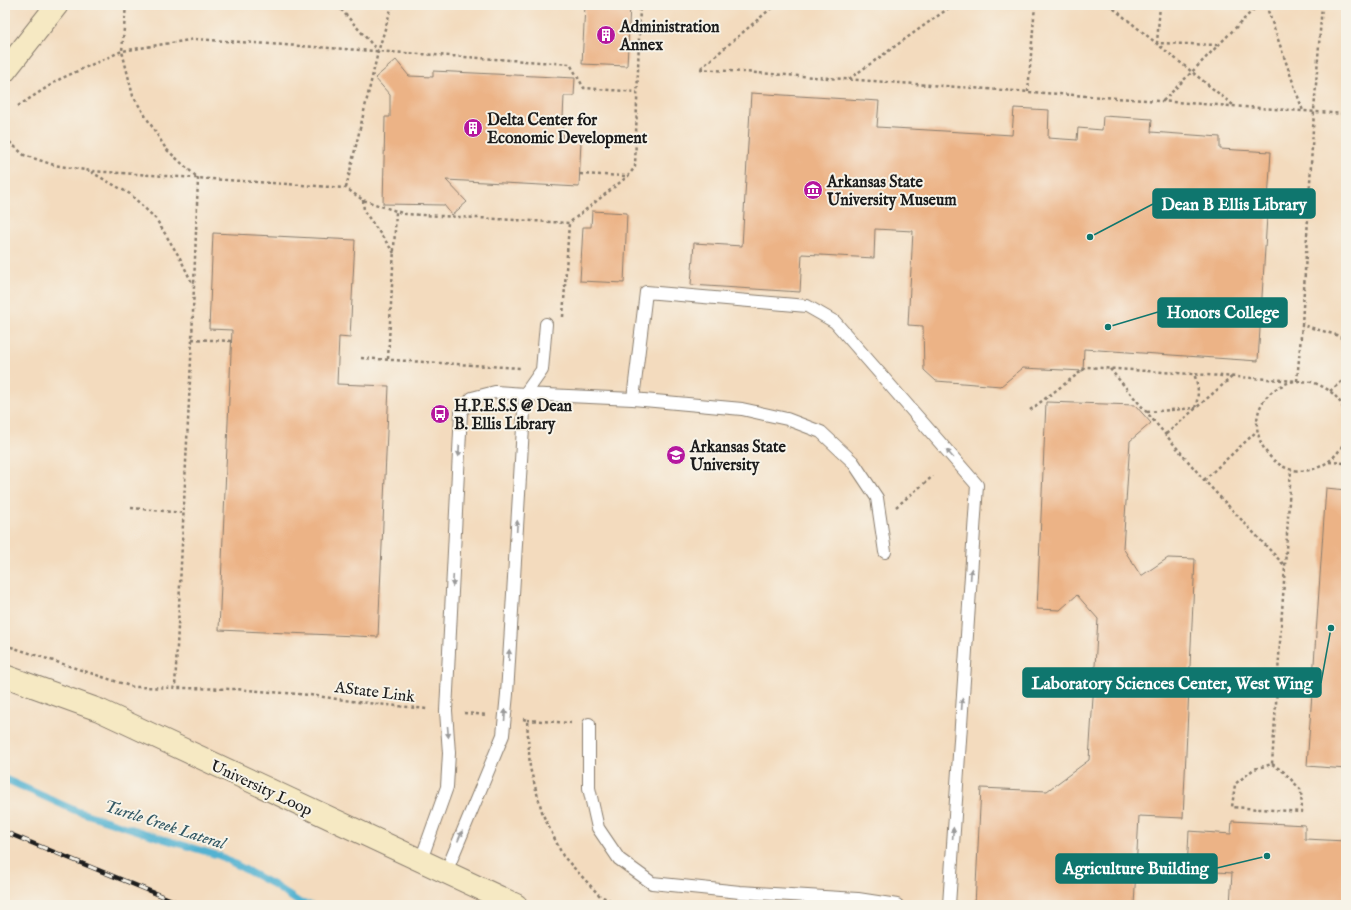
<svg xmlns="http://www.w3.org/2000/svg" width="1351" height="910" font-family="'IM FELL English',serif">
	<rect width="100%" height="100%" fill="#f7f3e8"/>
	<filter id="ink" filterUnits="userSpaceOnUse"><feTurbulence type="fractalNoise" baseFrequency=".025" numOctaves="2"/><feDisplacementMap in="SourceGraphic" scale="8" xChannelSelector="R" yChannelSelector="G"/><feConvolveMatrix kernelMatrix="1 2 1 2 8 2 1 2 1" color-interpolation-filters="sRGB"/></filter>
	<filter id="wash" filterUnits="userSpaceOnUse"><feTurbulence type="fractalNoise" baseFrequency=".012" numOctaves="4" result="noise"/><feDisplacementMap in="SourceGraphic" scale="16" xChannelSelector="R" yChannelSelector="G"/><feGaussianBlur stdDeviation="0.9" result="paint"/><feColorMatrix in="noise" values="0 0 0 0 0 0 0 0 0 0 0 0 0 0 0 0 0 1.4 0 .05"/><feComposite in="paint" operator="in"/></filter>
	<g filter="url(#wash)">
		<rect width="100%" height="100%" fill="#f3dbbe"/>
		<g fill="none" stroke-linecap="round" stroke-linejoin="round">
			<!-- stream -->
			<path stroke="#52b2d1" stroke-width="7" d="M5,779L74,810L163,839L220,856L272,884L300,903L310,905"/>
		</g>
		<g id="blocks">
			<!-- building -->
			<path fill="#ecb386" d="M585,5H630L627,66L582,64Z
				M396,60L409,76L433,77V71L575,78L574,96H564L562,139L581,140L579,187L446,180L467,202L452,215L444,205L383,204L385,117H390V95L375,78Z
				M751,93L879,101L877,127L1012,135L1014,108L1049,110L1048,138L1077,140L1078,128L1102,130L1103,116L1152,119L1151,132L1220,137V149L1271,152L1258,361L1084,349L1083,371L1023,368L1001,386L936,381L924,370L923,326L908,325L913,231L875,229L874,258L802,254L800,292L691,285L694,243L742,246Z
				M592,211L627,213L624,283L580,281L583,227H591Z
				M213,233L355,240L350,338L339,337L337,384L389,386L378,637L219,630L232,330L209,329Z
				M1046,402L1135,405L1151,423L1130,441L1123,548L1141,576L1168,558L1195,559L1183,818L1139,816L1134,905H975L981,788L1047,791L1089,760L1098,619L1077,595L1060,610L1037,609Z
				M1326,488L1346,490V769L1307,766Z
				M1232,821L1305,825V839L1346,841V905H1230L1232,873L1187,870L1189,831L1231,834Z"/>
		</g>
	</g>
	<g filter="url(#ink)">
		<use href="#blocks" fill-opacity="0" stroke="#887c6d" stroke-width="1"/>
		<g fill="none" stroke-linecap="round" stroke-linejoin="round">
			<!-- lane casing -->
			<g stroke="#887c6d" stroke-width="14">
				<path id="lane" d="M633,399L646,292L807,306L835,322L977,485L949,905
					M589,724V788L598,828L619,859L652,883L740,892L858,899L897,905
					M421,860L447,787L449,753L446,711L461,412L472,398L495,392L525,394L633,399L742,409L787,419L821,432L853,462L877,498L885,552
					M446,872L503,735L507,694L525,394L542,370L546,324"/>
			</g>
			<!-- secondary casing -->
			<g stroke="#887c6d" stroke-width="24">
				<path id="secondary" d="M5,71L57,5
					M5,676L99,710L516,905"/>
			</g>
			<!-- path -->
			<path stroke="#887c6d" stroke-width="2.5" stroke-dasharray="3 3" stroke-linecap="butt" d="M126,5L122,51L133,96L166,149L198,178L192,339L175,688
				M337,5L378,51
				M1109,5L1233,105
				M1160,5L1157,43L1218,45
				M1266,5L1303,111
				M701,68L775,5
				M700,69L1346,114
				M849,79L953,5
				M1028,92L1035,5
				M1163,101L1258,5
				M18,106L60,79L122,51L195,39L570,64L584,88L637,92
				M5,138L24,155L54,165L91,171L346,188L363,200L405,214L569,223L628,176L635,167L640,5
				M91,172L130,194L156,219L180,258L193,285
				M580,174L627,176
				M346,188L378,52L391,9L394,5
				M363,200L364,211L394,253
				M563,317L569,223
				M1302,325L1314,111L1322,5
				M192,339L231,341
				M361,358L520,368
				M388,359L396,212
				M1110,369L1204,480L1285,566L1291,469
				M1294,381C1223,400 1266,495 1323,465C1335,458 1344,447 1346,434
				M1297,381L1302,325L1340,336L1346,342
				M1330,391L1346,378
				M1030,410L1087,367L1312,382C1329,388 1342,398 1346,417
				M1147,412L1195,408C1199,396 1199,386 1194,374
				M1166,434L1233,376
				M1329,462L1346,463
				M1204,480L1257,431
				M896,507L933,476
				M131,508L184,513
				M5,645L133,687L234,689L310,695L358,702L427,709
				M464,713L487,715
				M523,719L527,720L530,768L543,815L563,856L600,896L622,905
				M527,720L571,723
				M1272,764L1284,772L1301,790L1302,812L1232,807L1235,784L1254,769L1272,764L1285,566"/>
			<!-- lane -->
			<use href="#lane" stroke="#fff" stroke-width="12"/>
			<!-- secondary -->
			<use href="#secondary" stroke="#f6e9c3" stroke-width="22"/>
			<!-- rail casing -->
			<g stroke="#1c1c1c" stroke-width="4.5">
				<path id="rail" d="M5,832L184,905"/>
			</g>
			<!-- rail -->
			<use href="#rail" stroke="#f7f3e8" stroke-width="3" stroke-dasharray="9" stroke-linecap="butt"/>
		</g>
		<!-- one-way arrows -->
		<defs><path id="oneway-solid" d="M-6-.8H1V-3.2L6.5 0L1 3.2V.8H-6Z"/></defs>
		<g fill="#999">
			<use href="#oneway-solid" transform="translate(459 451) rotate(93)"/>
			<use href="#oneway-solid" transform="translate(950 454) rotate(-131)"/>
			<use href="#oneway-solid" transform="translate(517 526) rotate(-87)"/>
			<use href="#oneway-solid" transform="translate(971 574) rotate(-86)"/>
			<use href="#oneway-solid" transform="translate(453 581) rotate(93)"/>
			<use href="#oneway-solid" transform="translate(509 655) rotate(-87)"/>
			<use href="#oneway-solid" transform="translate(962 704) rotate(-86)"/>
			<use href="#oneway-solid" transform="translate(505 715) rotate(-85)"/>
			<use href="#oneway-solid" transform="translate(448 732) rotate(85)"/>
			<use href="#oneway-solid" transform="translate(953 833) rotate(-86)"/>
			<use href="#oneway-solid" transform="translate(460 836) rotate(-67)"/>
		</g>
	</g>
	<!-- icons -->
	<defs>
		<g id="building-disc" transform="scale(1)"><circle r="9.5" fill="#b5179e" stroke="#f7f3e8"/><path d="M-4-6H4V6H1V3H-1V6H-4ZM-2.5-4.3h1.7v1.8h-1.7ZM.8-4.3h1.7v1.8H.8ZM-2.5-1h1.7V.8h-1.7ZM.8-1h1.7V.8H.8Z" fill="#fff"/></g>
		<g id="museum-disc" transform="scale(1)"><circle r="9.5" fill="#b5179e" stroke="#f7f3e8"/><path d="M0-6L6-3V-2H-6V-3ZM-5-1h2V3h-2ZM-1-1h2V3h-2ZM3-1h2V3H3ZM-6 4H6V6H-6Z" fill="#fff"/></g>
		<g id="bus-disc" transform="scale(1)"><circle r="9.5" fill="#b5179e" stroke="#f7f3e8"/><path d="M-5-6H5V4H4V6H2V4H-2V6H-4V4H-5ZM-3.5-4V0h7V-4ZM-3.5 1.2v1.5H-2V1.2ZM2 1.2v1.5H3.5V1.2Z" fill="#fff"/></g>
		<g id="university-disc" transform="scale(1)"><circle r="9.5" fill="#b5179e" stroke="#f7f3e8"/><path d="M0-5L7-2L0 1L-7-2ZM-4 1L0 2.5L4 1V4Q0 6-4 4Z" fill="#fff"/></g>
	</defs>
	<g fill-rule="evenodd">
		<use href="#building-disc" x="606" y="35"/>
		<use href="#building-disc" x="473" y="128"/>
		<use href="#museum-disc" x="813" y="190"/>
		<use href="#bus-disc" x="440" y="414"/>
		<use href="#university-disc" x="676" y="455"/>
	</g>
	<g text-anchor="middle" stroke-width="4" stroke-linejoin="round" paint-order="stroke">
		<!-- poi labels -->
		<g font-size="16" font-weight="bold" fill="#1c1c1c" stroke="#f7f3e8" text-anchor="start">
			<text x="620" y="32">Administration<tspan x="620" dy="18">Annex</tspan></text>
			<text x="487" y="125">Delta Center for<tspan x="487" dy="18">Economic Development</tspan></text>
			<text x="827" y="187">Arkansas State<tspan x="827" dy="18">University Museum</tspan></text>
			<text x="454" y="411">H.P.E.S.S @ Dean<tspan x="454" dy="18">B. Ellis Library</tspan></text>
			<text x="690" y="452">Arkansas State<tspan x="690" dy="18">University</tspan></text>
		</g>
		<!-- street labels -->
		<g font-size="16" fill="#1c1c1c" stroke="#f7f3e8">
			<text transform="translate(375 691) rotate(7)" y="6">AState Link</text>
			<text transform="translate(262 787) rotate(25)" y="6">University Loop</text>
		</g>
		<!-- water labels -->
		<g font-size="17" font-style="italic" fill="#325864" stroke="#f7f3e8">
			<text transform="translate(165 824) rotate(18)" y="6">Turtle Creek Lateral</text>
		</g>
	</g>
	<!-- callouts -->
	<path fill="none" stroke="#0f766e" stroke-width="1.5" d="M1090 237L1153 204M1108 327L1158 312M1331 628L1321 683M1267 856L1217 868"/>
	<g fill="#0f766e" stroke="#f7f3e8" stroke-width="1.5">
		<circle cx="1090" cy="237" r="4"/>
		<circle cx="1108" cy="327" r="4"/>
		<circle cx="1331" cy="628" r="4"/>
		<circle cx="1267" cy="856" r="4"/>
	</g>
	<g fill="#0f766e" stroke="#0f766e" stroke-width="1.5">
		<rect x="1153" y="189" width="162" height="29" rx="4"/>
		<rect x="1158" y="298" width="129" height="29" rx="4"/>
		<rect x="1023" y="668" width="298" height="29" rx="4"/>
		<rect x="1056" y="854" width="161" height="29" rx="4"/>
	</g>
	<g font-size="17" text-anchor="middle" font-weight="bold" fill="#fff">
		<text x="1234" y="210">Dean B Ellis Library</text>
		<text x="1223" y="318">Honors College</text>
		<text x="1172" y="689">Laboratory Sciences Center, West Wing</text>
		<text x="1136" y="874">Agriculture Building</text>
	</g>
	<!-- margin -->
	<rect width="1351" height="910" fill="none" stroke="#f7f3e8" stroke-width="20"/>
</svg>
